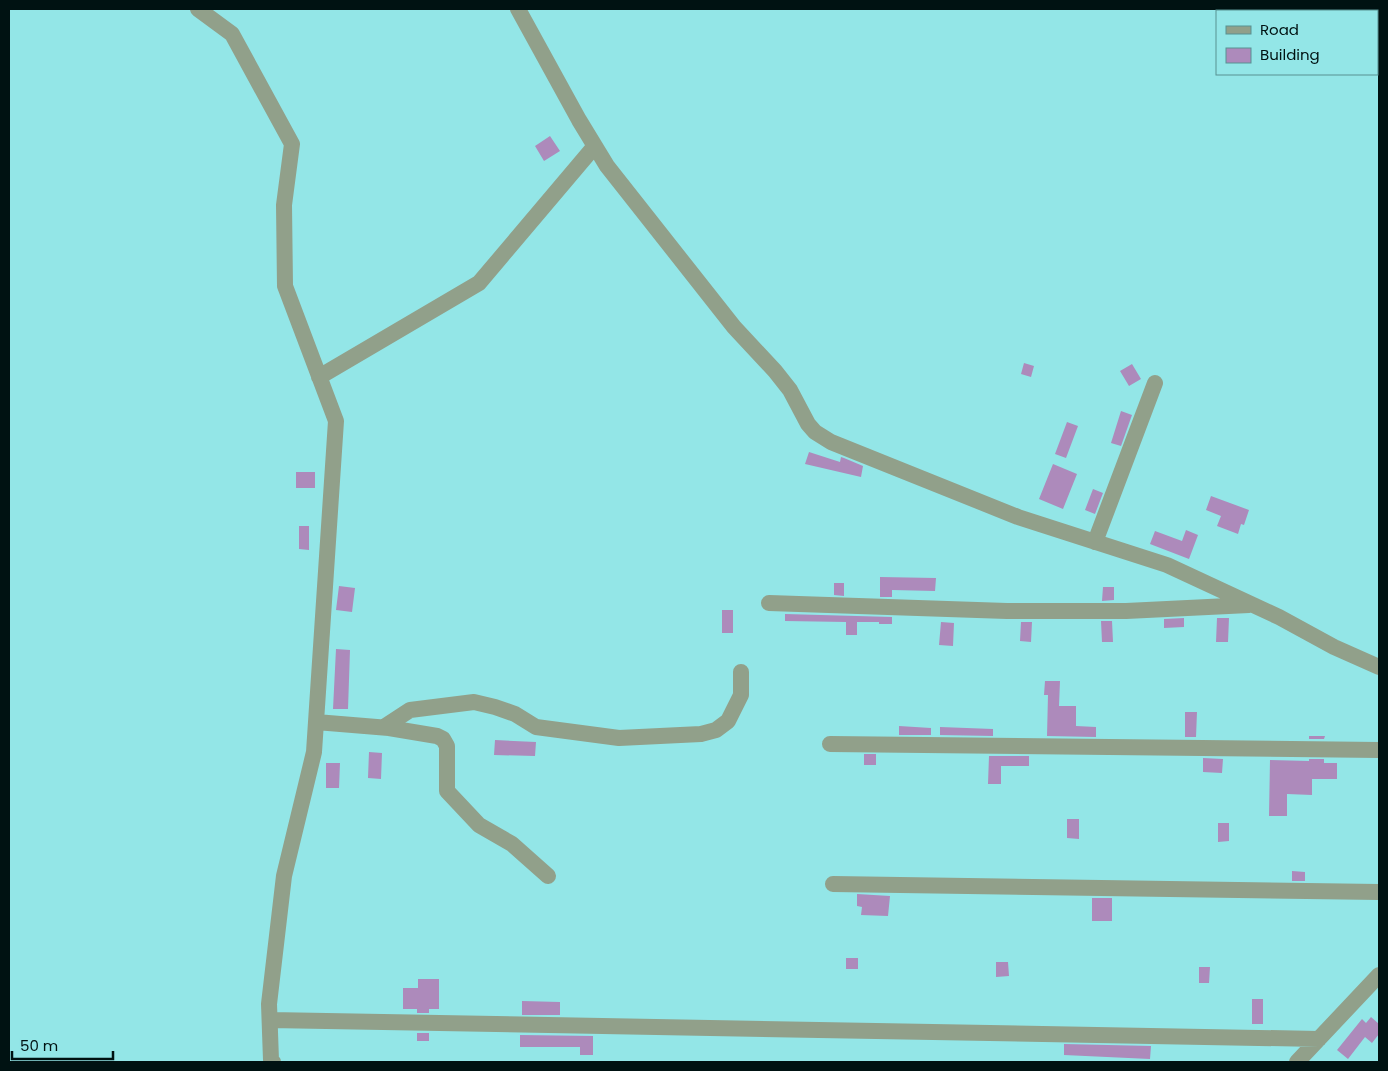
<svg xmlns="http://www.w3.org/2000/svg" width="1388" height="1071" font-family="Poppins,sans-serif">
	<rect width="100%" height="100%" fill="#93e6e7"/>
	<!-- building -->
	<path fill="#ad8abb" d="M550,136L560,151L544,161L535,146Z
		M1024,363L1034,366L1031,377L1021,374Z
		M1132,364L1141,379L1129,386L1120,371Z
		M1121,411L1132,415L1121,446L1111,443Z
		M1067,422L1078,426L1066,458L1055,454Z
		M809,452L840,462L841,457L844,458L863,466L861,477L805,464Z
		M1053,464L1077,474L1063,509L1039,499Z
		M296,472H315V488H296Z
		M1093,489L1103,493L1095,514L1085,510Z
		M1211,496L1249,510L1244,525L1241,524L1238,534L1217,526L1221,516L1206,510Z
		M299,526H309V550L299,549Z
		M1186,530L1198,535L1189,559L1150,544L1155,531L1182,541Z
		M880,577L936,578L935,591L892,590V597H880Z
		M834,583H844V596L834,595Z
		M339,586L355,588L352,612L336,610Z
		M1103,587H1114V600L1102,601Z
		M722,610H733V633H722Z
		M785,614L892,617V624H879V622H857V635H846V622L785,621Z
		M1184,618V627L1164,628V619Z
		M1217,618H1229L1228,642H1216Z
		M1101,621H1112L1113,642H1102Z
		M941,622L954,623L953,646L939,645Z
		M1021,622H1032L1031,642L1020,641Z
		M336,649L350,650L348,709H333Z
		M1045,681H1060L1059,706H1076V726L1096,727V737L1047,736L1048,695H1044Z
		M1185,712H1197L1196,737H1185Z
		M899,726L931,728V735H899Z
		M940,727L993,729V736L940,735Z
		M1309,736H1325L1324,739H1309Z
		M495,740L536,742L535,756L494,755Z
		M369,752L382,753L381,779L368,778Z
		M864,754H876V765H864Z
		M989,756H1029V766H1001V784H988Z
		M1203,758L1223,759L1222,773L1203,772Z
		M1309,759H1324V763H1337V779H1312V795L1287,794V816H1269L1270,760L1309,761Z
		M326,763H340L339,788H326Z
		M1067,819H1079V839L1067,838Z
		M1218,823H1229V841L1218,842Z
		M1292,871L1305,872V881H1292Z
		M857,894L890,896L888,916L861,915L862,907L857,906Z
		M1092,898H1112V921H1092Z
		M846,958H858V969H846Z
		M996,962H1008L1009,976L996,977Z
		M1199,967H1210L1209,983H1199Z
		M418,979H439V1009H429V1013H417V1009H403V988H418Z
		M1252,999H1263V1024H1252Z
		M522,1001L560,1002V1015H522Z
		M1371,1017L1379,1024V1034L1372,1043L1365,1037L1348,1059L1337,1050L1362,1019L1366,1023Z
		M417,1033H429V1041H417Z
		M520,1035L593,1036V1055H580V1047H520Z
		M1064,1044L1151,1046L1150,1059L1064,1055Z"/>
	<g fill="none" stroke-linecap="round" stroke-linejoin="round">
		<!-- minor -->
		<path stroke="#91a08a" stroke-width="16" d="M198,9L232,34L292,144L284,205L285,286L336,421L314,752L284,876L269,1004L271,1060L273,1062
			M518,9L579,120L607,166L734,327L775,371L790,390L808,424L815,432L831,442L1018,517L1167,565L1279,617L1334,647L1379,667
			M319,377L479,283L594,147
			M1095,542L1155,383
			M769,603L1007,611H1126L1249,605
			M316,722L389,728L437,736L443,739L447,746V791L479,825L512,844L548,876
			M384,727L410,710L474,702L495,707L515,714L536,727L619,738L701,734L716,730L728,721L741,695V672
			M830,744L1379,750
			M833,884L1379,892
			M270,1020L1319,1039
			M1297,1062L1379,975"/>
	</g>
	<!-- border -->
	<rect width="1388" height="1071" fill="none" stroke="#001212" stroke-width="20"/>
	<!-- legend -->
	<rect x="1216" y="10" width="162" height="65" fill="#93e6e7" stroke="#589192"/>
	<rect x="1226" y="26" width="25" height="8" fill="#91a08a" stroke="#589192"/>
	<text x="1260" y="35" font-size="15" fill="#001212">Road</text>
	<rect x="1226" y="48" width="25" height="15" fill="#ad8abb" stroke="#589192"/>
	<text x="1260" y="60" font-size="15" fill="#001212">Building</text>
	<!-- scale -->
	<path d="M12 1051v8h101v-8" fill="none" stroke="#001212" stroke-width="2.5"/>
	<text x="20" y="1051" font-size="15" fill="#001212" stroke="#93e6e7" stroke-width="4" paint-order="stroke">50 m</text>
</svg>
